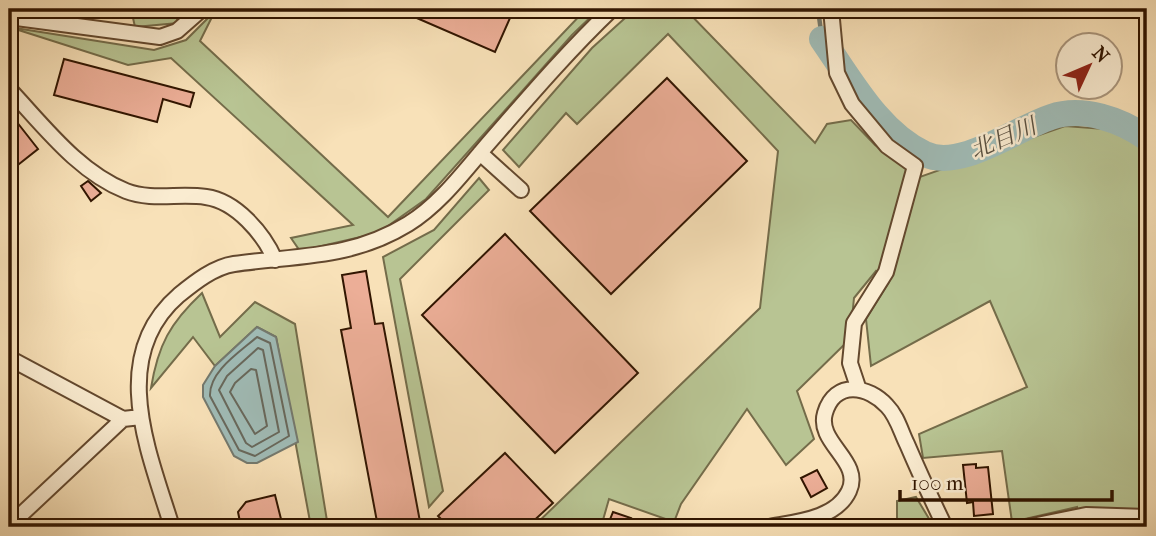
<svg xmlns="http://www.w3.org/2000/svg" width="1156" height="536" font-family="'IM FELL French Canon','Noto Serif JP',serif">
	<rect width="100%" height="100%" fill="#f8e1b8"/>
	<filter id="stains"><feTurbulence type="fractalNoise" baseFrequency=".00286" numOctaves="4"/><feColorMatrix values="0 0 0 0 .2 0 0 0 0 .09 0 0 0 0 .02 0 0 0 .5 -.17"/></filter>
	<radialGradient id="worn" r=".72"><stop offset=".6" stop-color="#630" stop-opacity="0"/><stop offset="1" stop-color="#630" stop-opacity=".3"/></radialGradient>
	<!-- green -->
	<path fill="#b8c493" stroke="#746c4a" stroke-width="2" d="M131,9H175L178,23L135,27Z
		M586,9H599L572,35L426,199L378,233L300,251L291,238L353,225L171,58L128,65L9,27L154,50L186,40L215,11L200,41L388,217Z
		M635,9H685L815,143L827,124L851,120L875,145L920,177L1065,126L1118,130L1147,147V527H1065L1078,523L1077,507L1012,522L1002,451L923,458L919,434L1027,387L990,301L871,366L866,319L889,282L876,271L854,298L850,339L797,391L814,439L786,465L747,409L681,504L674,522L609,499L601,527H533L760,308L778,151L668,34L577,124L566,113L519,167L503,150L592,48Z
		M479,178L489,190L400,279L443,491L429,507L383,257L434,230Z
		M202,293L220,337L255,302L295,324L328,527H311L276,337L257,327L215,366L193,337L151,388C158,345 170,323 202,293Z
		M916,497L934,527H897V501Z"/>
	<!-- water -->
	<path fill="#a0bcb7" stroke="#74796e" stroke-width="2" d="M257,327L276,337L298,442L257,463H247L234,456L203,397V385L215,366Z"/>
	<g fill="none" stroke-linecap="round" stroke-linejoin="round">
		<!-- shore -->
		<path stroke="#68685c" stroke-width="2" d="M257,337L270,343L289,436L255,456L239,450L210,396C209,371 240,352 257,337Z
			M258,348L263,350L279,432L252,447L246,443L219,390L227,376Z
			M251,369L256,370L267,426L255,434L230,392L235,383Z"/>
		<!-- stream -->
		<path stroke="#74796e" stroke-width="4.5" d="M818,9L822,39"/>
		<!-- river -->
		<path stroke="#a0bcb7" stroke-width="26" d="M822,39C850,79 879,133 925,154C960,171 1017,128 1051,117C1083,106 1121,120 1147,138"/>
	</g>
	<!-- building -->
	<path fill="#ecae97" stroke="#311500" stroke-width="2" d="M396,9H514L495,52Z
		M64,59L194,93L190,107L163,99L157,122L54,95Z
		M667,78L747,161L611,294L530,211Z
		M9,112L38,149L9,172Z
		M88,181L101,193L91,201L81,186Z
		M505,234L638,373L555,453L422,315Z
		M366,271L375,324L383,323L421,527H378L341,330L351,328L342,275Z
		M505,453L553,503L527,527H449L438,516Z
		M976,464V468L988,467L993,514L974,516L973,502L967,503L963,465Z
		M817,470L827,488L811,497L801,478Z
		M275,495L283,527H241L238,512L246,502Z
		M613,512L631,518L627,527H607Z"/>
	<g fill="none" stroke-linecap="round" stroke-linejoin="round">
		<!-- minor casing -->
		<g stroke="#63482e" stroke-width="18">
			<path id="minor" d="M831,9L837,73L852,104L887,146L915,166L886,272L854,323L850,363L858,387
				M9,17L160,37L177,31L202,9
				M9,89C43,125 78,172 126,191C152,201 179,193 206,197C236,201 264,234 275,260
				M480,153L521,190
				M9,358L123,419
				M9,526L123,419L141,417
				M172,527C149,452 107,357 179,295C195,282 214,267 234,264C298,255 351,259 408,224C439,205 463,173 486,146C527,99 567,52 612,9
				M769,527C796,522 836,519 849,491C863,461 816,443 825,413C835,379 869,386 887,406C897,416 901,432 907,444C919,472 932,500 945,527
				M1027,527L1086,515L1147,517"/>
		</g>
		<!-- minor -->
		<use href="#minor" stroke="#faecd1" stroke-width="14"/>
	</g>
	<g text-anchor="middle" stroke-width="5" stroke-linejoin="round" paint-order="stroke">
		<!-- water labels -->
		<g font-size="23" font-style="italic" fill="#584f40" stroke="#faecd1">
			<text transform="translate(1003 138) rotate(-23)" y="8">北目川</text>
		</g>
	</g>
	<!-- margin -->
	<rect width="1156" height="536" fill="none" stroke="#f8e1b8" stroke-width="35"/>
	<rect x="10" y="10" width="1135" height="515" fill="none" stroke="#311500" stroke-width="3.5"/>
	<rect x="18" y="18" width="1121" height="501" fill="none" stroke="#311500" stroke-width="2"/>
	<!-- north arrow -->
	<g transform="translate(1089 66) rotate(46)"><circle r="33" fill="#faecd1" stroke="#aa967d" stroke-width="2"/>
	<path d="M0-5L12 26L0 18L-12 26Z" fill="#8f2418"/>
	<text y="-10" font-size="19" font-weight="bold" text-anchor="middle" fill="#311500">N</text>
	</g>
	<!-- scale -->
	<path d="M900 490v10h212v-10" fill="none" stroke="#311500" stroke-width="3.5"/>
	<text x="911" y="490" font-size="21" fill="#311500" stroke="#faecd1" stroke-width="5" paint-order="stroke">100 m</text>
	<rect width="100%" height="100%" filter="url(#stains)"/>
	<rect width="100%" height="100%" fill="url(#worn)"/>
</svg>
